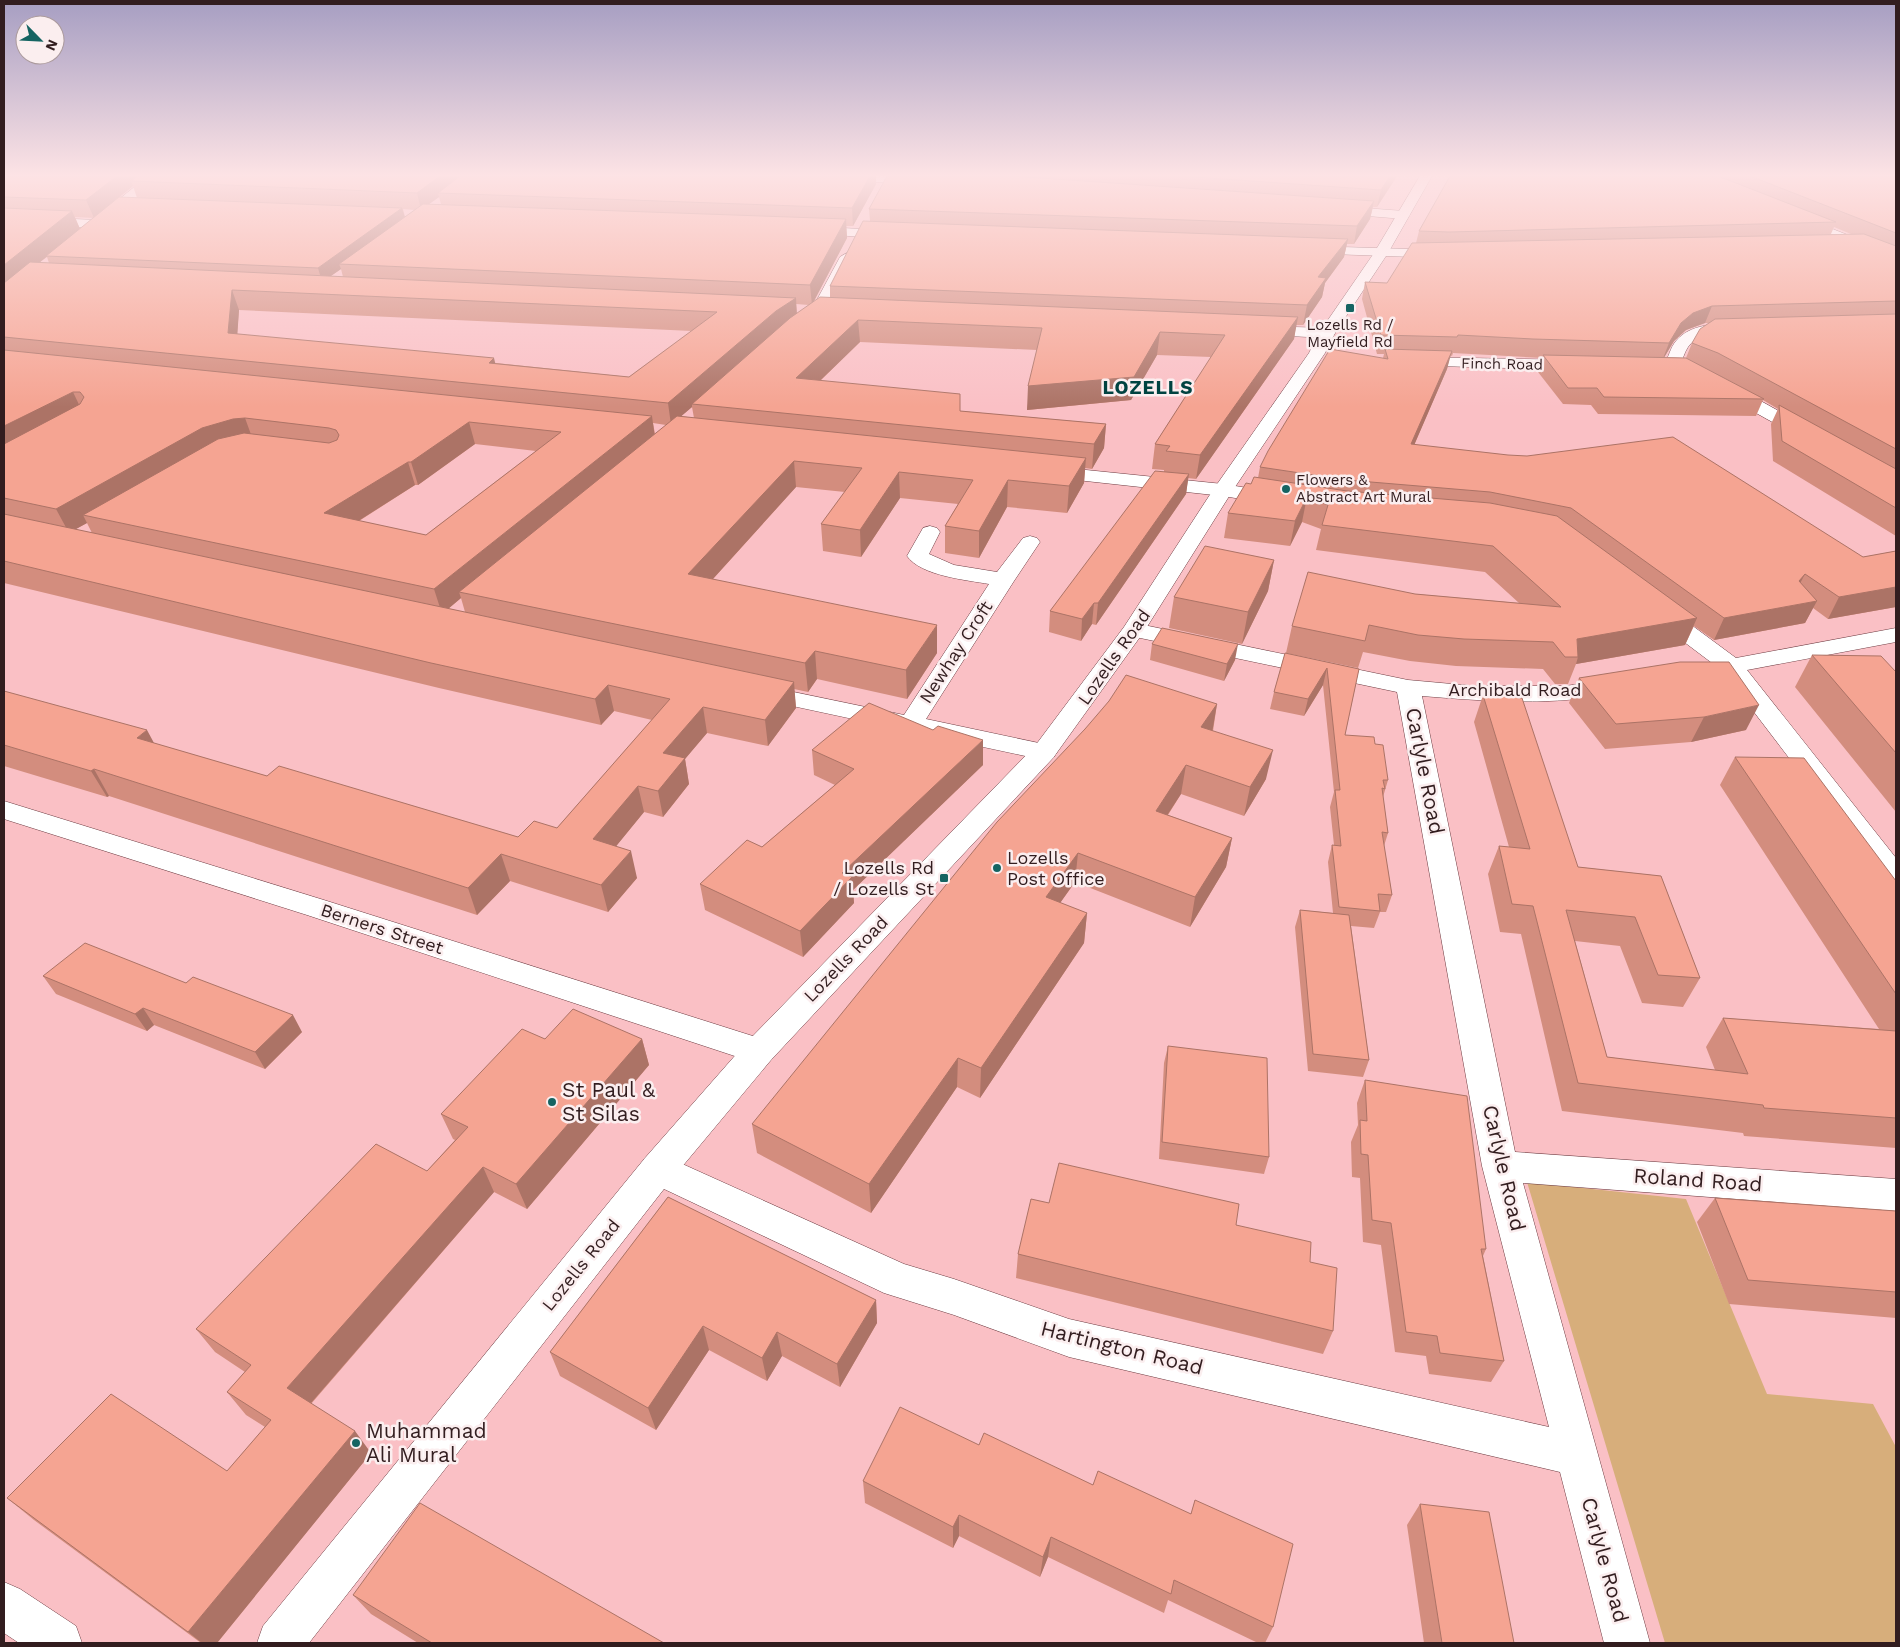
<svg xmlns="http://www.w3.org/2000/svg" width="1900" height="1647" font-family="'Work Sans',sans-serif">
	<rect width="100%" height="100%" fill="#fac0c5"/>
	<!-- green -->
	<path fill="#d7ae7b" d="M1527,1182L1686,1199L1767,1394L1873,1404L1896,1447V1643H1665Z"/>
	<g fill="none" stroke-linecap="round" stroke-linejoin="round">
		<!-- street casing -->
		<g stroke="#6e3d43" stroke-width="1">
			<path id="street" d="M839,176C854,176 923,173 930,181L924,185L845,180Z
				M1336,206L1404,211L1410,215L1404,219L1331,213L1330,210L1331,207Z
				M1797,215L1896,254V263L1792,222L1790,219Z
				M4,216L97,220L104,224L97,228L4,224Z
				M808,226L895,231L902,235L895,239L803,233L801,230Z
				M1308,246L1442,250L1449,254L1442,258L1303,253L1301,250L1303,247Z
				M847,253L854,257L826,312L809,327H797L795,324L812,309L840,257Z
				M1735,323L1741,325L1743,328L1741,331C1723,336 1700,330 1688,347C1684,353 1682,362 1678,369H1666L1664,365C1669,357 1670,348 1676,341C1690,324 1715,324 1735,323Z
				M1258,326L1327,328L1333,330L1335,333L1333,336L1327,338L1252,334L1250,331L1252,328Z
				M1408,357L1577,360L1583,361L1585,365L1583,369L1577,370L1402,365L1400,362L1402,359Z
				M1726,384L1732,385L1813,430L1816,434L1813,438L1807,439L1801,438L1720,393L1717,389L1720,385Z
				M1047,466L1223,484L1278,493L1285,495L1288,499L1285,503L1278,505L1223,496L1040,476L1037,472L1040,468Z
				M930,526L937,528L940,532L929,554L954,565L997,572L1023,538L1030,536L1037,538L1040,542L1014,581L926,719L1053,746L1057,752L1053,758L1044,760L760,699L751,697L748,692L751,687L760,685L904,715L989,584C967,580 921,576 907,556L923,528Z
				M1659,605L1667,607L1736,658L1896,628V642L1747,670L1896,858V888L1886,885L1725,674L1716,676L1708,674L1704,669L1708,664L1712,663L1651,617L1648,612L1651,607Z
				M1134,623L1408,680L1474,686H1565L1609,680L1618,682L1621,687L1618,692C1556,707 1484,701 1422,696L1515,1152L1896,1179V1211L1523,1183L1650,1643H1604L1560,1472L1069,1357L954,1315L884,1293L645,1180L640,1169L645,1158L658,1153L904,1264L954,1279L1069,1319L1549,1427L1482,1166L1397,692L1126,635L1123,630L1126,625Z
				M4,801L327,901L759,1038L771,1042L775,1051L771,1060L759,1064L307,915L4,819Z
				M4,1582L20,1589L76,1626L82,1643H19L4,1633Z"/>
		</g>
		<!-- secondary casing -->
		<g stroke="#6e3d43" stroke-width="1">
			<path id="secondary" d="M148,176H162L106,224H96L94,221L96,218Z
				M1420,176H1432L1388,253L1335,333L1325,353L1233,490L1145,630L1053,758L771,1060L671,1180L309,1643H257L263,1626L645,1158L747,1042L1035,746L1124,627L1213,490L1309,353L1319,333L1374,253Z"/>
		</g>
		<!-- street -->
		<use href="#street" fill="#fff" fill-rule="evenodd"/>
		<!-- secondary -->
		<use href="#secondary" fill="#fff" fill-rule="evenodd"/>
	</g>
	<!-- wall -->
	<path fill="#d38d7e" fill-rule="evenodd" d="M4,176L876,184L853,226H846L847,238L813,302L830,298V286L870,221L869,209L887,176H1334L1347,177L1397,176L1377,207H1373L1370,219L1354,244H1347L1344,257L1325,283L1322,297L1303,325H1296L1294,339L1196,479L1188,478L1186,494L1096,625L1092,624L1081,641L1049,632L1050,611L1164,472V470L1152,469L1155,444L1211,357L1157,355L1131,400L1027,410L1037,350L860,342L820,381L960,411L1106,424L1104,448L1092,469L1085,468L1084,483L1067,513L1007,507L979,558L945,553V526L958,504L900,498L861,557L823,551L821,524L845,492L796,487L713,579L937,653L907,699L817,679L808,692L794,689L796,708L768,746L707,733L685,759L689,784L663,817L644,812L616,846L637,878L608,912L510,881L477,915L109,796L107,797L4,766V691L153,743L267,776L518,837L557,828L652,720L614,711L601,725L439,688L4,583ZM133,186L137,198L119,197ZM439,197L441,204H429ZM403,209L415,210L405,217ZM75,217L94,218L80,229ZM47,257L49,263L40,262ZM341,269L343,277L331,276ZM796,304L809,305L797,314ZM239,310L692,331L629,377L496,363L237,334ZM692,407L694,418L681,416ZM653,423L666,425L655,434ZM475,444L536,451L426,535L359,521L415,485H418ZM87,523L92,533L75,529ZM461,598L465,612L448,609Z
		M1450,176H1896V536L1773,461L1771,424L1778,409L1763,400L1756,416L1598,414L1591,405L1563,404L1538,372L1542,358L1453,353L1452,356L1450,355L1447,369L1414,445L1863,557L1896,551V607L1828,619L1813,608L1805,623L1714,640L1694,626L1685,645L1576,664L1568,684H1555L1543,669L1456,666L1410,661L1363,652L1358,668L1286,653L1292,626L1415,594L1519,603L1485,572L1316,550L1321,529L1302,522L1290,546L1224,538L1228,513L1251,484L1258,478L1260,467L1383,358L1384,354H1377L1362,299L1365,282L1387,283L1416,243L1419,231ZM1834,227L1851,234H1831ZM1705,323H1709L1692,343L1686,358L1664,357L1674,341L1686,330Z
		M1274,560L1268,591L1242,644L1169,628L1174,597Z
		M1152,644L1235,660L1224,681L1150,660Z
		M1285,653L1359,669L1345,735L1375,744L1388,780L1383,797L1388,833L1384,846L1392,895L1386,912H1380L1374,928L1351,926L1369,1060L1363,1077L1308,1071L1295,927L1300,910L1333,913L1328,862L1332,845H1334L1330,807L1334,792L1323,685L1304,716L1270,709L1274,692Z
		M1812,655L1896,672V812L1795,687Z
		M1579,678L1746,730L1691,742L1605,749L1569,703Z
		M1483,695L1578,867L1661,876L1700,978L1683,1007L1642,1003L1620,946L1575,941L1607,1057L1715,1070L1706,1047L1723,1018L1879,1029L1720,785L1735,757L1896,881V1148L1744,1136L1743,1133L1562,1111L1521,934L1500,932L1488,874L1499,846L1509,847L1474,722Z
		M1217,704L1213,731L1266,779L1244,816L1181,794L1168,815L1232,838L1226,867L1190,927L1075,882L1060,903L1087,913L1084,943L980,1098L957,1087L871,1213L757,1153L752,1124Z
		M812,750L983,765L853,890L854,903L803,957L705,910L700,884L762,847L835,785L814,775Z
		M43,976L186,983L302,1032L265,1069L154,1025L147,1031L56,994Z
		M545,1039H642L649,1065L527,1209L494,1192L311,1404L371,1453L217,1643H201L34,1520L7,1498L227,1471L265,1427L246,1415L227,1392L245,1372L215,1352L196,1329L427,1171L455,1140L453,1139L441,1114Z
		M1168,1046L1269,1157L1264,1174L1159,1159L1164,1063Z
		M1365,1080L1486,1249L1483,1256L1504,1361L1491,1382L1429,1374L1426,1356L1395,1352L1381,1245L1363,1242L1360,1178L1352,1177L1351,1142L1358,1125L1357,1103Z
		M668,1197L876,1300L877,1323L840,1387L782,1356L767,1381L709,1350L656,1430L560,1376L550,1352Z
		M1715,1198L1896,1211V1318L1729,1304L1697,1222Z
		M1049,1203L1236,1225L1310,1262L1333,1331L1323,1354L1016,1278L1018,1254Z
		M979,1445L1093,1485L1191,1514L1195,1500L1273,1627L1265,1643H1258L1168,1600L1164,1613L1048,1557L1040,1577L959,1536L953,1548L865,1503L863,1481Z
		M1420,1504L1514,1643H1424L1407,1525Z
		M353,1595L664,1643H418L371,1614Z"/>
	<!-- shaded-wall -->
	<path fill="#ac7366" d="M117,176H145L131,181L133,186L94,218L86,200Z
		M440,176H467L438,193L439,197L421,210L417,193Z
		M870,176H876V184L853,226L852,208Z
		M1390,176H1397L1377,207L1381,190Z
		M1374,201L1370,219L1354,244L1357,226Z
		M402,208L406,221L339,264L341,269L322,282L318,268Z
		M72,211L80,229L4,292V265Z
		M846,219L847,238L812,305L810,285Z
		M1348,239L1344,257L1325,283L1322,297L1303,325L1307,305L1318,277Z
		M232,290L239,310L236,354L228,333Z
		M796,298L797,318L692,404V407L671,425L668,403L776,311Z
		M1712,306L1705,323L1686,330L1674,341L1662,361L1669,343L1681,323L1693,313Z
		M1298,317L1294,339L1196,479L1200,455Z
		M858,320L860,342L798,402L796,378Z
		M1160,332L1157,355L1131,400L1027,410L1028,386Z
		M1452,351L1447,369L1406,464L1411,444Z
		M494,358L499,379L489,363Z
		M73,392L83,413L4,454V426Z
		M652,416L655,438L459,592L461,598L442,614L434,589Z
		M245,418L253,440L83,515L87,523L69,533L56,509L202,428L233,419Z
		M469,422L475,444L418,485L411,462Z
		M1106,424L1104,448L1092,469L1094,444Z
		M1086,458L1084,483L1067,513L1069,486Z
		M794,461L796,487L692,602L688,574Z
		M408,462L415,485L333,537L324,513Z
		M899,472L900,498L861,557L860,530Z
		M1189,474L1186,494L1096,625L1098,603Z
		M1008,480L1007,507L979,558V531Z
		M1307,497L1302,522L1290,546L1295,521Z
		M1274,560L1268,591L1242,644L1248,612Z
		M1805,574L1794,595L1799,581Z
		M1896,587V607L1828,619L1839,597Z
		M1817,601L1805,623L1714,640L1724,618Z
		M1094,603L1092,624L1081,641L1082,619Z
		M1697,618L1685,645L1576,664L1578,657L1577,639Z
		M937,625V653L907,699L906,670Z
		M1238,644L1235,660L1224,681L1227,664Z
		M815,651L817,679L808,692L805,663Z
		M1327,668L1323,685L1304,716L1308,699Z
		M794,682L796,708L768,746L765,720Z
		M608,685L614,711L601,725L595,699Z
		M1217,704L1212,733L1201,727Z
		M1759,705L1746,730L1691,742L1704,717Z
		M703,707L707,733L685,759L689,784L663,817L658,791L663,753Z
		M147,730L161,756L137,738Z
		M983,740V765L853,890L854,903L803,957L800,931L842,873Z
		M1273,750L1266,779L1244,816L1250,787Z
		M1186,765L1181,794L1151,840L1156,811Z
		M94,769L109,796L107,797L91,771Z
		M638,786L644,812L600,866L593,839Z
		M1232,838L1226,867L1190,927L1195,897Z
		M631,851L637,878L608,912L601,885Z
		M1078,853L1075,882L1043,927L1046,897Z
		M501,854L510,881L477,915L468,888Z
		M1087,913L1084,943L980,1098L981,1068Z
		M143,1008L154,1025L147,1031L135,1014Z
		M293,1015L302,1032L265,1069L255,1052Z
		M642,1039L649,1065L527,1209L516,1184Z
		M958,1058L957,1087L871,1213L869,1184Z
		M483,1167L494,1192L304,1411L287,1388Z
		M876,1300L877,1323L840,1387L837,1364Z
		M703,1326L709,1350L656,1430L648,1408Z
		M777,1332L782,1356L767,1381L762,1358Z
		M355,1431L371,1453L217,1643H202L188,1632Z
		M959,1515V1536L953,1548V1527Z
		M1051,1537L1048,1557L1040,1577L1043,1557Z"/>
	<!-- building -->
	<path fill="#f5a492" stroke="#ac7366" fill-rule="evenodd" d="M4,176H117L86,200L4,197Z
		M137,176H440L417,193L131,181Z
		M460,176H870L852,208L438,193Z
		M887,176H1011L1374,201L1357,226L869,209Z
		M1179,176H1334L1347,177L1348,176H1390L1381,190Z
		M1450,176H1718L1836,222L1449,232L1419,231Z
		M1750,176H1896V233Z
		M119,197L402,208L318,268L46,256Z
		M423,204L846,219L810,285L339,264Z
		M4,208L72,211L4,265Z
		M863,221L1348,239L1318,277L1326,278L1307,305L830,286Z
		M1864,234L1896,246V301L1712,306L1693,313L1681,323L1669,343L1533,339L1458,335L1457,337L1381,335L1365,282L1387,283L1412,243Z
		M30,262L796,298L776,311L668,403L4,337V283ZM232,290L717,312L629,377L489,363L494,358L228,333Z
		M820,297L1298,317L1200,455L1166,451L1170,446L1155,444L1225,335L1160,332L1134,377L1028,386L1042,328L858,320L796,378L960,394V411L1106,424L1094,444L692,404L790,318Z
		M1896,314V449L1718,353L1692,343L1700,329L1715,319Z
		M1330,349L1388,359L1385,349L1452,351L1411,444L1508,455L1527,456L1673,437L1863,557L1896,551V587L1839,597L1805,574L1799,581L1817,601L1724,618L1571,508L1490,492L1347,480L1260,467L1268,451Z
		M4,350L652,416L434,589L83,515L218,439L244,433L329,443L337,440L339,435L336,430L329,428L245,418L233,419L202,428L56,509L4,498V444L80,404L84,397L80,392H73L4,426ZM469,422L561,432L426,535L324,513L408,462H411Z
		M1543,355L1686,358L1764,399L1604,397L1597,388H1568Z
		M1779,405L1896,469V508L1782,441Z
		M677,416L1086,458L1069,486L1008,480L979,531L945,526L973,480L899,472L860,530L821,524L862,468L794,461L688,574L937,625L906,670L815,651L805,663L459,592Z
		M1155,471L1189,474L1098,603H1094L1082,619L1050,611Z
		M1254,477L1347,491L1490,503L1557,516L1697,618L1577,639L1578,657H1565L1553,642L1464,639L1418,635L1369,625L1365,641L1292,626L1308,572L1415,594L1561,607L1493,546L1322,525L1328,505L1307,497L1295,521L1228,513L1246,483L1251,484Z
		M4,514L794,682L765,720L703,707L663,753L685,758L658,791L638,786L593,839L631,851L601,885L501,854L468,888L94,769L91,771L4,745V691L147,730L137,738L267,776L279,766L518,837L534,821L557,828L670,699L608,685L595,699L431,663L4,561Z
		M1205,546L1274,560L1248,612L1174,597Z
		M1162,628L1238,644L1227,664L1152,644Z
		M1285,653L1359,669L1345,735L1374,737L1375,744L1383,745L1388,780H1383L1385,789L1382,788L1388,833L1382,832L1392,895L1378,894L1380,911L1339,907L1332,845L1341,846L1335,790H1340L1327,668L1308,699L1274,692Z
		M1812,655L1881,656L1896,672V753Z
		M1680,662H1729L1759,705L1704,717L1616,724L1579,678Z
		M1126,675L1217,704L1201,727L1273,750L1250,787L1186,765L1156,811L1232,838L1195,897L1078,853L1046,897L1087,913L981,1068L958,1058L869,1184L752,1124L997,822L1085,729L1109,701Z
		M1483,695L1522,698L1578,867L1661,876L1700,978L1658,975L1635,917L1566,910L1607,1057L1748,1074L1723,1018L1896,1031V1118L1764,1108L1763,1105L1578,1083L1533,906L1512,904L1499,846L1530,849Z
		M869,703L933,730L938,726L983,740L842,873L852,877L800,931L700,884L747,840L762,847L854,769L812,750Z
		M1735,757L1804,758L1896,881V994Z
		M1300,910L1349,915L1369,1060L1313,1054Z
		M85,943L186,983L193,977L293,1015L255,1052L143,1008L135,1014L43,976Z
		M573,1009L642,1039L516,1184L483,1167L287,1388L355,1431L188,1632L7,1498L111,1394L227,1471L271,1420L227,1392L251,1365L196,1329L376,1144L427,1171L468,1127L441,1114L522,1029L545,1039Z
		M1168,1046L1267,1058L1269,1157L1162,1142Z
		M1365,1080L1467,1096L1486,1249H1481L1504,1361L1440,1353L1437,1336L1406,1332L1391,1223L1372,1220L1368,1155L1361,1154L1360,1120L1367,1121Z
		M1059,1163L1239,1204L1236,1225L1311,1242L1310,1262L1337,1268L1333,1331L1018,1254L1031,1199L1049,1203Z
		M668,1197L876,1300L837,1364L777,1332L762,1358L703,1326L648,1408L550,1352Z
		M1715,1198L1896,1211V1292L1748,1280Z
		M900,1407L979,1445L984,1433L1093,1485L1098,1471L1191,1514L1195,1500L1293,1544L1273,1627L1174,1580L1171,1594L1051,1537L1043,1557L959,1515L953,1527L863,1481Z
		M420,1503L664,1643H432L353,1595Z
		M1420,1504L1489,1512L1514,1643H1442Z"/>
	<!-- sky -->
	<linearGradient id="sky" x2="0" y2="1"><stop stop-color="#a69ec2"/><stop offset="0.43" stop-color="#fde3e5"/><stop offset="1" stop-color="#fde3e5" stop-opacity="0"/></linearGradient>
	<rect width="1900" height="407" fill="url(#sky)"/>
	<!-- markers -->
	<g fill="#156462" stroke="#fbeeef" stroke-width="2">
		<rect x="1345" y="303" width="10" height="10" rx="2.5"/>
		<circle cx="1286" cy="489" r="5"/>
		<circle cx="997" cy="868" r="5"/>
		<rect x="939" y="873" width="10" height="10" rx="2.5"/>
		<circle cx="552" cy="1102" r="5"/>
		<circle cx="356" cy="1443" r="5"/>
	</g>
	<g text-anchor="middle" stroke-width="5" stroke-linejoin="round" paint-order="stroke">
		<!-- far-poi labels -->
		<g font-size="15" fill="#321d1f" stroke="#fbeeef">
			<text x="1350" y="330">Lozells Rd /<tspan x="1350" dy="17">Mayfield Rd</tspan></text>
			<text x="1296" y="485" text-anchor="start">Flowers &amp;<tspan x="1296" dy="17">Abstract Art Mural</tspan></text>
		</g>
		<!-- far-street labels -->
		<g font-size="15" fill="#321d1f" stroke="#fbeeef">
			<text transform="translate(1502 364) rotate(1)" y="5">Finch Road</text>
		</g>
		<!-- street labels -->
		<g font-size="18" fill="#321d1f" stroke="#fbeeef">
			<text transform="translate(956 652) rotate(-57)" y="6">Newhay Croft</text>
			<text transform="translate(1114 657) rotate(-55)" y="6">Lozells Road</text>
			<text x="1515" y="696">Archibald Road</text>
			<text transform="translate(382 929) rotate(18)" y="6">Berners Street</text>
			<text transform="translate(846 959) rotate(-46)" y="6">Lozells Road</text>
			<text transform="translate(581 1265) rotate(-51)" y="6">Lozells Road</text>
		</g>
		<!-- poi labels -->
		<g font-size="18" fill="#321d1f" stroke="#fbeeef" text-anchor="start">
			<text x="1007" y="864">Lozells<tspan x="1007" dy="21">Post Office</tspan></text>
			<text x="934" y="874" text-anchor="end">Lozells Rd<tspan x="934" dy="21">/ Lozells St</tspan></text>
		</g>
		<!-- far-district labels -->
		<g font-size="19" font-weight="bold" letter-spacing="1" fill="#004341" stroke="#fbeeef">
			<text x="1148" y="394">LOZELLS</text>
		</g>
		<!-- near-street labels -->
		<g font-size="21" fill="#321d1f" stroke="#fbeeef">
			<text transform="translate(1425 771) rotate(79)" y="7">Carlyle Road</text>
			<text transform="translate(1504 1168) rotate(77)" y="7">Carlyle Road</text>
			<text transform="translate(1698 1180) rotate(4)" y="7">Roland Road</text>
			<text transform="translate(1122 1348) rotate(14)" y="7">Hartington Road</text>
			<text transform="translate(1605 1560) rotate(75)" y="7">Carlyle Road</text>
		</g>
		<!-- near-poi labels -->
		<g font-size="21" fill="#321d1f" stroke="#fbeeef" text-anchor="start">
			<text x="562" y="1097">St Paul &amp;<tspan x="562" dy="24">St Silas</tspan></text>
			<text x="366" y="1438">Muhammad<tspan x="366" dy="24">Ali Mural</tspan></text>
		</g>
	</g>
	<!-- border -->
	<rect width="1900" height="1647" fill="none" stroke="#321d1f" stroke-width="10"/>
	<!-- north arrow -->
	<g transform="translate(40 40) rotate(114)"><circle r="24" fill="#fbeeef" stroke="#ab9a9c"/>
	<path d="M0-4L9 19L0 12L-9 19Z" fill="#156462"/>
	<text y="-8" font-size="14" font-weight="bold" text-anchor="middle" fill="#321d1f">N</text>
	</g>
</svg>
